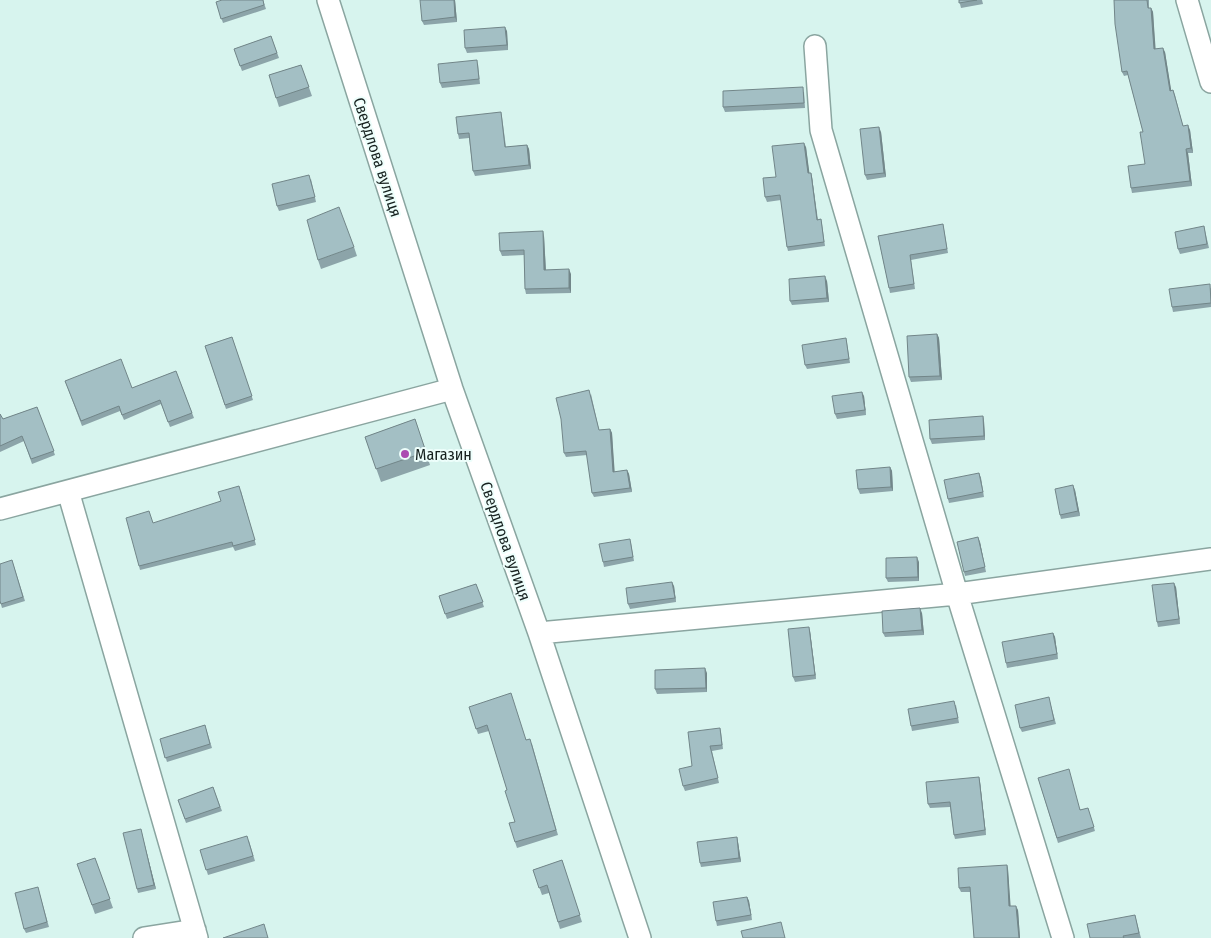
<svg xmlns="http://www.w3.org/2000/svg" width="1211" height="938" font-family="'Fira Sans Condensed',sans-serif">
	<rect width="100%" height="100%" fill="#d7f4ee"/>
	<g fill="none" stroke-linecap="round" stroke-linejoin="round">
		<!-- minor casing -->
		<g stroke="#8aa5a0" stroke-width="24">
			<path id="minor" d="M328,0L452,389L539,633L640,938
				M1187,0L1211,82
				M815,46L821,130L957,594L1063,938
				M68,491L197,938
				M0,509L452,389
				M539,633L957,594L1211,559
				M144,938L195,930"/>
		</g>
		<!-- minor -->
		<use href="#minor" stroke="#fff" stroke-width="21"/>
	</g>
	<!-- wall -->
	<path fill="#8ca4a9" d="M263,0L266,9L223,23L216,2Z
		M455,0L457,22L424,25L422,21Z
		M959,0H982L983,4L961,8Z
		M1114,0H1149V8H1151L1153,12L1155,49L1165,52L1171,91L1173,90L1175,95L1183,126L1190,130L1193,153H1188L1192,186L1132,193L1131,188L1145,164L1143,132L1128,75L1124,76L1122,72Z
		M507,31L508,50L467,53L465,48Z
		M271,36L279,58L242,71L234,49Z
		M478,64L480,84L442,88L440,83Z
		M301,65L312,96L279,107L269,75Z
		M804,92L805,108L725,112L723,107Z
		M501,112L502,117L506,147L527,145L529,149L531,169L475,176L473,171L469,138L459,139L458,134Z
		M881,132L886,177L867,180L865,175Z
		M806,147L809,173H811L812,177L818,220L821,219L822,224L825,246L788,251L787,247L781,200L767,202L765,197L776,177Z
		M311,179L316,202L279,211L277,206Z
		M943,224L944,229L948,253L911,260L915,289L890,293L889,288L878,236Z
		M1204,226L1209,248L1180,254L1178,249Z
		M544,236L546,270L571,274V293L526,294L525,289L524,255L502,256L500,251Z
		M354,247L357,256L321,269L318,260Z
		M827,281L829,302L792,305L790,301Z
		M1211,288V307L1173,312L1172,307Z
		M937,334L939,338L942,380L911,382L909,377Z
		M232,337L253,400L226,409L205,346Z
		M846,338L847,343L850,363L807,369L805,365Z
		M176,371L194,418L170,427L161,404L124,420L120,411L82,426L65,381L132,388Z
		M591,394L599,430L610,429L612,433L614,472L627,470L629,474L632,492L594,497L592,493L587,455L566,457L564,453Z
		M864,396L866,415L837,419L835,414Z
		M37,407L55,455L32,464L24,441L0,452V414L3,419Z
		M983,416L984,421L985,440L932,444L930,439Z
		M415,419L430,465L381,482L365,437Z
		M890,467L892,471L893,491L860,494L858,489Z
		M979,473L984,497L949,503L948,499Z
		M1075,490L1080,516L1061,519L1060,515Z
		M241,491L256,545L235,551L233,547L140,570L139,566L221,501Z
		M980,542L986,572L965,576L964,572Z
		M631,543L634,561L604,567L603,562Z
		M12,560L25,601L2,608L0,601Z
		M919,562V581L888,582L886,578Z
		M476,584L484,607L447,619L439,596Z
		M674,586L676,602L630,609L628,604Z
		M1176,587L1180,624L1158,627L1157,622Z
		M922,613L924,635L885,637L883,633Z
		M810,631L816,679L795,682L793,677Z
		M1053,633L1055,637L1058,659L1007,668L1006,663Z
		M707,673V692L657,694L655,689Z
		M1050,702L1056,724L1022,732L1020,728Z
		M956,705L959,723L912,731L911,726Z
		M469,707L527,740L532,744L558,835L517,848L515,842V822L507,790L489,731L478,734Z
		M205,725L212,748L167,762L160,739Z
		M720,728L721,732L723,749L712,751L719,783L685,791L683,786L692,766Z
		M979,777L980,782L986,835L955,839L954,835L950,807L930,808L928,804Z
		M1038,778L1081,810L1088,808L1095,831L1058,843Z
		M213,787L222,811L186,823L178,800Z
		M142,834L156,889L138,893L137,889Z
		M737,837L738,842L741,862L701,867L700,863Z
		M249,841L255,861L208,875L200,850Z
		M95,858L113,908L95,914L77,864Z
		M562,860L582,922L560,929L549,893L542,895L533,870Z
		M1007,865L1008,869L1010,906L1018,910L1020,938H974L970,892H961L959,888Z
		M39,891L49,927L26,933L24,929Z
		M747,897L749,901L752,920L717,926L716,921Z
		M1135,915L1141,938H1090Z"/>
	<!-- shaded-wall -->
	<path fill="#728689" d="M454,0H455L457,22L455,17Z
		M1151,8L1153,12L1156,54L1154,49Z
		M505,27L507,31L508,50L507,45Z
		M1163,48L1165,52L1172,95L1170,91Z
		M1188,125L1190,130L1193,153L1191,148Z
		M879,127L881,132L886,177L884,173Z
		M804,143L806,147L810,177L808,173Z
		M527,145L529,149L531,169L529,165Z
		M1186,149L1188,153L1192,186L1190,181Z
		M811,173L812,177L818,224L817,220Z
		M543,231L544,236L546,274L544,270Z
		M569,269L571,274V293L569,288Z
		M825,276L827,281L829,302L827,298Z
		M937,334L939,338L942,380L940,376Z
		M862,392L864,396L866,415L865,410Z
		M983,416L984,421L985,440L984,436Z
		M610,429L612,433L615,476L613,472Z
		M890,467L892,471L893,491L891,487Z
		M627,470L629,474L632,492L630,488Z
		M979,473L981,478L984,497L983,492Z
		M1073,485L1075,490L1080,516L1078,511Z
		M978,537L980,542L986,572L985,567Z
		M917,557L919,562V581L918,577Z
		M672,582L674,586L676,602L675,598Z
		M1174,583L1176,587L1180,624L1179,619Z
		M920,608L922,613L924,635L922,630Z
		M809,627L810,631L816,679L815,675Z
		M1053,633L1055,637L1058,659L1057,654Z
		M705,668L707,673V692L706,688Z
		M979,777L980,782L986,835L985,830Z
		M141,829L142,834L156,889L154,885Z
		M737,837L738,842L741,862L739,858Z
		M1007,865L1008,869L1011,911L1009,906Z
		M747,897L749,901L752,920L751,915Z
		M1016,906L1018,910L1020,938H1019Z"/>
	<!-- building -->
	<path fill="#a3bfc4" stroke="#728689" d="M222,0H263L264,5L221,19L216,2Z
		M420,0H454L455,17L422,21Z
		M959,0H977L959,3Z
		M1114,0H1147L1148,8H1151L1154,49L1163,48L1170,91L1173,90L1183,126L1188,125L1191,148L1186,149L1190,181L1131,188L1128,166L1145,164L1140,132H1143L1127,71L1122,72L1115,24Z
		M505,27L507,45L465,48L464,30Z
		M271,36L277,53L240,66L234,49Z
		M477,60L479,79L440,83L438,64Z
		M301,65L309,87L276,98L269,75Z
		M803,87L804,103L723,107V91Z
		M501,112L505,147L527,145L529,165L473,171L469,133L458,134L456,117Z
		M879,127L884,173L865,175L860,129Z
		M804,143L808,173H811L817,220L821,219L824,242L787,247L780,195L765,197L763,178L776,177L772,146Z
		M309,175L315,197L277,206L272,184Z
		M339,207L354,247L318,260L307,220Z
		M943,224L947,249L910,255L914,284L889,288L878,236Z
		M1204,226L1207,244L1178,249L1175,232Z
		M543,231L544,270L569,269V288L525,289L524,250L500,251L499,233Z
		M825,276L827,298L790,301L789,279Z
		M1210,284L1211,303L1172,307L1169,289Z
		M937,334L940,376L909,377L907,336Z
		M232,337L252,396L225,405L205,346Z
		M846,338L849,359L805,365L802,345Z
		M121,359L132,388L176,371L192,413L168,422L160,400L122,415L119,406L81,421L65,381Z
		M589,390L599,430L610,429L613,472L627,470L630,488L592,493L586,451L564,453L561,419L556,398Z
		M862,392L865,410L835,414L832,396Z
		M37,407L54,451L31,459L22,436L0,446V414L3,419Z
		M983,416L984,436L930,439L929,420Z
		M415,419L426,452L376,469L365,437Z
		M890,467L891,487L858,489L856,470Z
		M979,473L983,492L948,499L944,480Z
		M1073,485L1078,511L1060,515L1055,489Z
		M239,486L255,540L233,546L232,542L139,566L126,518L149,511L153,523L221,501L218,492Z
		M978,537L985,567L964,572L957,542Z
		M630,539L633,557L603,562L599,544Z
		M917,557L918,577L886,578V558Z
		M12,560L23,597L1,604L0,601V564Z
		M672,582L675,598L628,604L626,588Z
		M1174,583L1179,619L1157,622L1152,585Z
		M476,584L483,602L445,614L439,596Z
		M920,608L922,630L883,633L882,611Z
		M809,627L815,675L793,677L788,629Z
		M1053,633L1057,654L1006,663L1002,642Z
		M705,668L706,688L655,689V670Z
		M511,693L526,740L530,739L556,830L515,842L509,823L515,822L505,791L507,790L487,725L476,729L469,707Z
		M1049,697L1054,720L1020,728L1015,705Z
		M954,701L958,718L911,726L908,709Z
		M205,725L210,744L165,758L160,739Z
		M720,728L722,745L710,746L718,778L683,786L679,769L692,766L688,732Z
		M1069,769L1080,810L1088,808L1094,827L1057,838L1038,778Z
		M979,777L985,830L954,835L950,802L928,804L926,782Z
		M213,787L220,807L185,819L178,800Z
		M141,829L154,885L137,889L123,833Z
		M247,836L253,856L206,870L200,850Z
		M737,837L739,858L700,863L697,842Z
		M95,858L110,899L92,905L77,864Z
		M562,860L580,915L558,922L547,885L539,888L533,870Z
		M1007,865L1009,906H1016L1019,938H974L970,887L959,888L958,868Z
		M38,887L47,922L24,929L15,893Z
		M747,897L751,915L716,921L713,902Z
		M1135,915L1139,933L1123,936L1124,938H1090L1087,924Z
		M781,922L785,938H743L741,931Z
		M264,924L268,938H223Z"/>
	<!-- markers -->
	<circle fill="#ab4ab1" stroke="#edfefb" stroke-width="2" cx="405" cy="454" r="5"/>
	<g text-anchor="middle" stroke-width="4" stroke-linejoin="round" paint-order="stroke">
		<!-- street labels -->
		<g font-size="16" fill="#16211f" stroke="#edfefb">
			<text transform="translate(378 157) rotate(72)" y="6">Свердлова вулиця</text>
			<text transform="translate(506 541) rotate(71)" y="6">Свердлова вулиця</text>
		</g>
		<!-- poi labels -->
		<g font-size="16" fill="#16211f" stroke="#edfefb" text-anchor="start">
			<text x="415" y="460">Mагазин</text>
		</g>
	</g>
</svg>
